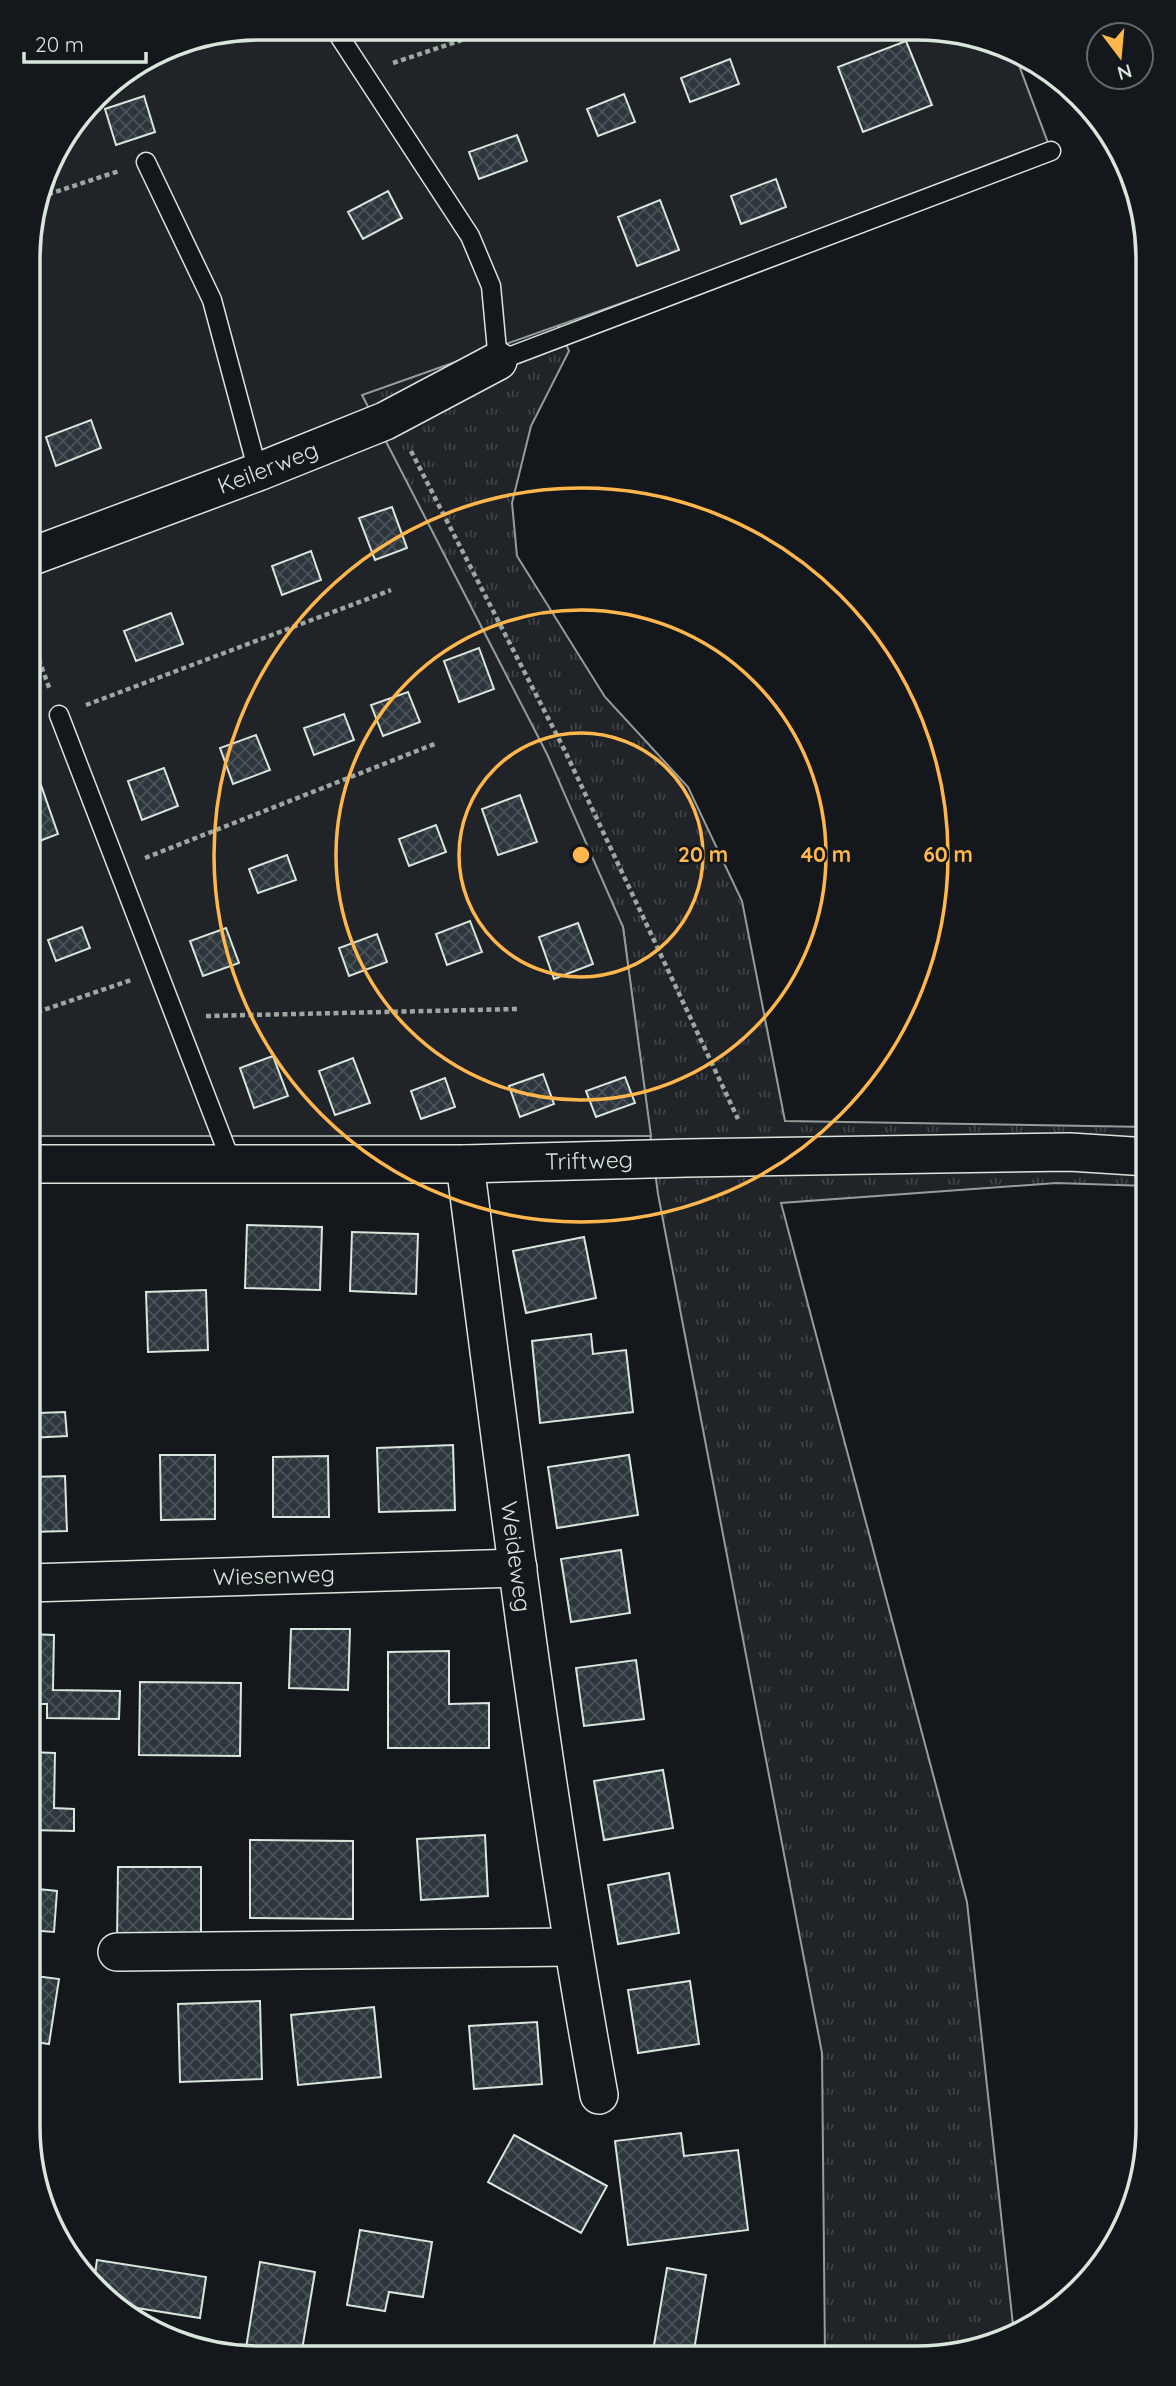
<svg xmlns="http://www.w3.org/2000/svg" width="1176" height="2386" font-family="Quicksand,sans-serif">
	<defs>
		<pattern id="grass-tufts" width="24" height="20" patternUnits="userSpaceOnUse" patternTransform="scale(1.75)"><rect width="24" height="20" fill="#202428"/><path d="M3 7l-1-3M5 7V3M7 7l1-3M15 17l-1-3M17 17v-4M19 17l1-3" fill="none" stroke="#404447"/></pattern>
		<pattern id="building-cross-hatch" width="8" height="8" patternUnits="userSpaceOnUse" patternTransform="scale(1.75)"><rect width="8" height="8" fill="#2c363c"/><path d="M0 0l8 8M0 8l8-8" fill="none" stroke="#4a5358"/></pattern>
	</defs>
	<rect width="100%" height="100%" fill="#14181c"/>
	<!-- grass -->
	<path fill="url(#grass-tufts)" stroke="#939e99" stroke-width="2" d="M558,325L569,351L531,426L512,503L517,556L605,697L688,787L742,901L785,1121L1148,1127V1186L1056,1183L781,1203L967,1902L1014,2334C956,2363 888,2358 825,2358L822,2053L658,1194L623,927L361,395Z"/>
	<!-- garden -->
	<path fill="#202428" stroke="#939e99" stroke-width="2" d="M259,28L961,32L1017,60L1051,151L362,395L547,754L623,927L651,1136H29L30,230L52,157L107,86L171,45Z"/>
	<!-- building -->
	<path fill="url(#building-cross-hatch)" stroke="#d8e6dc" stroke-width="2" d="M385,29H419L389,40Z
		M906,41L932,105L863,132L838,67Z
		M730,59L739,84L690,102L681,78Z
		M624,94L635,122L598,136L587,109Z
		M144,96L155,132L116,145L105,109Z
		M517,135L527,161L479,179L469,152Z
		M776,179L786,207L741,224L731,196Z
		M388,191L402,218L363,239L348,212Z
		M660,200L679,250L637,266L618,217Z
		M91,420L101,448L56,466L46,437Z
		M392,507L407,548L375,560L359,518Z
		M311,551L321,580L282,595L272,566Z
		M171,613L183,644L136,661L124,631Z
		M479,648L494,689L459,702L444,661Z
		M408,692L420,722L383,736L371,705Z
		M344,714L354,740L314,755L304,728Z
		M256,735L270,770L233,784L220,748Z
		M164,768L178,806L142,820L128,781Z
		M41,785L58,834L29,845V789Z
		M520,795L537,842L498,855L482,809Z
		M436,825L446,852L409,866L399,839Z
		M287,855L296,880L258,893L249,869Z
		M470,921L482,952L447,965L436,934Z
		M578,923L593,964L554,979L539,937Z
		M82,927L90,948L56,961L48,940Z
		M226,928L239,963L203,976L190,941Z
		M377,934L387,962L349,976L339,948Z
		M273,1056L288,1096L254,1108L240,1068Z
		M353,1058L370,1103L335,1115L319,1071Z
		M543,1074L554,1104L520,1117L509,1086Z
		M625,1077L635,1103L596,1117L586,1091Z
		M445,1078L455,1107L421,1119L411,1091Z
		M247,1225L322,1227L320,1290L245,1288Z
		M29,1226H39L40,1295H29Z
		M352,1232L418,1234L416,1294L350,1291Z
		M584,1237L596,1298L526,1313L513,1251Z
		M206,1290L208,1350L148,1352L146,1292Z
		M591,1334L593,1354L626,1350L633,1412L540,1423L532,1341Z
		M29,1355H35L39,1413L65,1412L67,1436L29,1438Z
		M453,1445L455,1510L379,1512L377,1448Z
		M160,1455H215V1519L161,1520Z
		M629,1455L638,1515L557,1528L548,1467Z
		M328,1456L329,1517H273V1457Z
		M29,1458H33V1477L65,1476L67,1531L29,1532Z
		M621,1550L630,1613L571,1622L561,1559Z
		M291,1629H350L348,1690L289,1688Z
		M29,1634L54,1635L53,1690L120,1691L119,1719L47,1718V1704H28Z
		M449,1651V1704L489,1703V1748H388V1652Z
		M636,1660L644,1719L584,1726L576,1668Z
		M140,1682L241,1683L240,1756L139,1755Z
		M28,1752L55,1753L54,1808L74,1809V1831L28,1830Z
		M663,1770L673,1828L604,1840L594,1781Z
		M485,1835L488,1896L421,1900L417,1839Z
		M250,1840L353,1841V1919L250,1918Z
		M118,1867H201V1940H117Z
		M669,1873L679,1933L618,1944L608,1885Z
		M28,1888L57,1891L54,1932L28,1930Z
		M28,1975L59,1979L49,2044L28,2041Z
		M690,1981L699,2044L638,2053L628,1990Z
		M260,2001L262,2079L180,2082L178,2004Z
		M374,2007L381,2077L298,2085L291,2015Z
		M537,2022L542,2084L474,2089L469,2026Z
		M681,2133L684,2156L738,2150L748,2230L628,2245L615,2141Z
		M514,2135L607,2186L581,2233L488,2182Z
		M360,2230L432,2242L423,2297L389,2292L385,2311L347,2305Z
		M97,2260L206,2277L200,2318L112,2304L107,2301L94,2281Z
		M260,2262L315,2272L301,2356L245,2354Z
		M667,2268L706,2275L693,2357H652Z"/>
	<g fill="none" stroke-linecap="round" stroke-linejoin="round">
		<!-- service casing -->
		<g stroke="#d8e6dc" stroke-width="21">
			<path id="service" d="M334,28L470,236L491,286L498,361L1051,151
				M146,162L212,300L258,472
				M59,715L232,1164"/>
		</g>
		<!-- minor casing -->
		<g stroke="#d8e6dc" stroke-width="40">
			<g id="minor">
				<path id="s1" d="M30,557L258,472L385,421L498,361"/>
				<path id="s2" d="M29,1164H465L687,1158L1070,1152L1148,1157"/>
				<path id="s3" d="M465,1164C505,1475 543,1787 599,2095"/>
				<path id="s4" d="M29,1583L518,1568"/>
				<path d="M117,1952L573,1947"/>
			</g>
		</g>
		<!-- path -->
		<path stroke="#9da8a2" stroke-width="4.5" stroke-dasharray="5 3.5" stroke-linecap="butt" d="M393,63L495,29
			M40,197L119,171
			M411,451L565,751L738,1119
			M30,635L50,690
			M86,705L391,590
			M145,858L437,743
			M29,1015L131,980
			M206,1016L517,1009"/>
		<!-- service -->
		<use href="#service" stroke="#14181c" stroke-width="18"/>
		<!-- minor -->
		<use href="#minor" stroke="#14181c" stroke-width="37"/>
	</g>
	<!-- distance rings -->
	<g fill="none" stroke="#ffb74d" stroke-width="3.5">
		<circle cx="581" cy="855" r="122"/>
		<circle cx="581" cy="855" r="245"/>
		<circle cx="581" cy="855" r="367"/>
	</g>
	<g text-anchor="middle" stroke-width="5" stroke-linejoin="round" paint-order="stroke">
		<!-- street labels -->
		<g font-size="23" fill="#d8e6dc" stroke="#14181c">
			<text dy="8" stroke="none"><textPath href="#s1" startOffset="254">Keilerweg</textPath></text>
			<text dy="8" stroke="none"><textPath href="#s2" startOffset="560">Triftweg</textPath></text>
			<text dy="8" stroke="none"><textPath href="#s3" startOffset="396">Weideweg</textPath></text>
			<text dy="8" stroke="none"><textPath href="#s4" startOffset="245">Wiesenweg</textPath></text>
		</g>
	</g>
	<!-- crop -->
	<path d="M0 0H1176V2386H0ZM259 40H917A219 219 0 0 1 1136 259V2127A219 219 0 0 1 917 2346H259A219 219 0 0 1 40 2127V259A219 219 0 0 1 259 40Z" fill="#14181c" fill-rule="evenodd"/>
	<path fill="none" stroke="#d8e6dc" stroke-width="3.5" d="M259 40H917A219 219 0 0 1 1136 259V2127A219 219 0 0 1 917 2346H259A219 219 0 0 1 40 2127V259A219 219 0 0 1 259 40Z"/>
	<circle cx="581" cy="855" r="10" fill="#ffb74d" stroke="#14181c" stroke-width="3.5"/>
	<g font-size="21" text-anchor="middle" font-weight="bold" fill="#ffb74d" stroke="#14181c" stroke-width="5" stroke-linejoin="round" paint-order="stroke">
		<text x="703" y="862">20 m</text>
		<text x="826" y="862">40 m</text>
		<text x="948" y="862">60 m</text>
	</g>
	<!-- north arrow -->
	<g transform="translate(1120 56) rotate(164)"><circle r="33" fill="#14181c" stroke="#626a69" stroke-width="2"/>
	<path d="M0-5L12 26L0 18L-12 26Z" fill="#ffb74d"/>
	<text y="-10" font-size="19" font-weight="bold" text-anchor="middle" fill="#d8e6dc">N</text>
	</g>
	<!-- scale -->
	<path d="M24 52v10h122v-10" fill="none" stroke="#d8e6dc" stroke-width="3.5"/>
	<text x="35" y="52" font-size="21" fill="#d8e6dc" stroke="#14181c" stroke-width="5" paint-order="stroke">20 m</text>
</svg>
